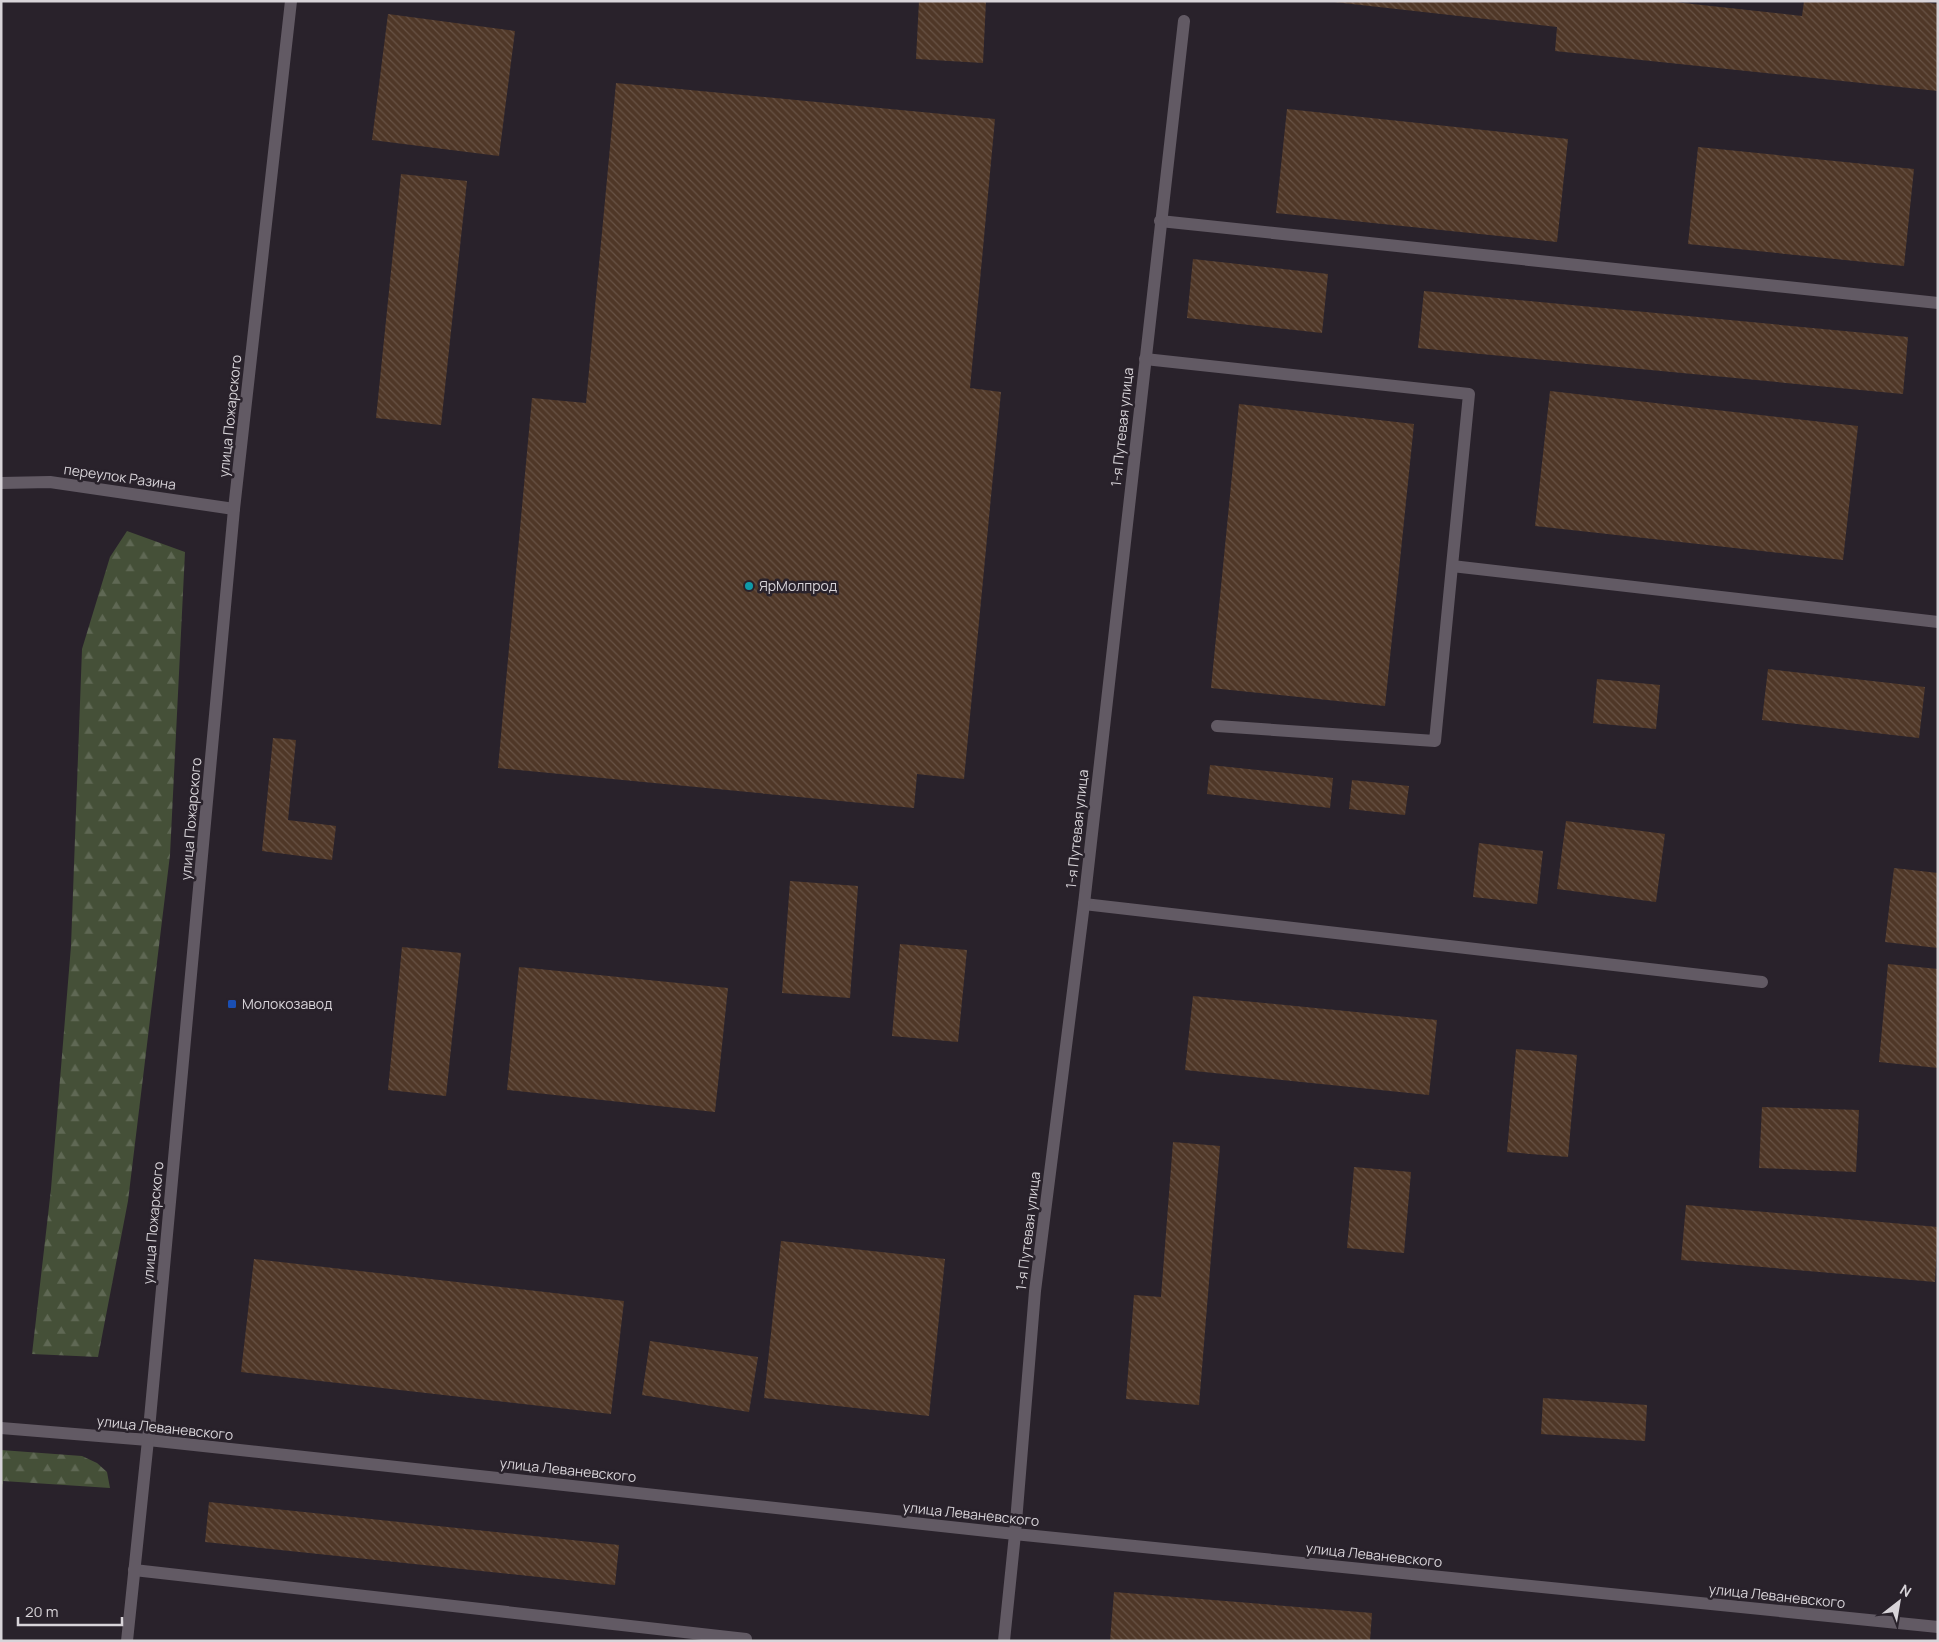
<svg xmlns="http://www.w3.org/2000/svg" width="1939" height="1642" font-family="Manrope,sans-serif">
	<defs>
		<pattern id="forest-firs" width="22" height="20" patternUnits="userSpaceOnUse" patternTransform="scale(1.25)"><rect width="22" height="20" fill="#455038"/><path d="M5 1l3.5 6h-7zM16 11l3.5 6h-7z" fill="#5f6854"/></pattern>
		<pattern id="building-back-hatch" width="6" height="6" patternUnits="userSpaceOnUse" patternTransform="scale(1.25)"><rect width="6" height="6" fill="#4f3727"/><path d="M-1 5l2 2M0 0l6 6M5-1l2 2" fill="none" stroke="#685346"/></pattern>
	</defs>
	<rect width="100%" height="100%" fill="#29222b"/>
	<!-- forest -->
	<path fill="url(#forest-firs)" d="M127,531L185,552L170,855L128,1201L98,1357L32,1354L51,1189L71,946L82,649L110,557Z
		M1,1450L82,1456L97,1463L107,1472L110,1488L3,1481L1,1497Z"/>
	<!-- building -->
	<path fill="url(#building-back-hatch)" d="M919,1H986L983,63L916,59Z
		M1325,1H1665L1802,16L1804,1H1914L1938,4V91L1555,51L1557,27Z
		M388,14L515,31L499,156L372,140Z
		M616,83L995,119L970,388L1001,392L964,779L917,774L914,808L498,768L532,398L586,403Z
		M1287,109L1568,139L1557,242L1276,213Z
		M1698,147L1914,169L1904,266L1688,244Z
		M401,174L467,181L441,425L376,418Z
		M1193,259L1328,274L1322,333L1187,318Z
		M1424,291L1908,337L1903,394L1418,348Z
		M1550,391L1858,426L1843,560L1535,526Z
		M1239,404L1414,424L1385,706L1211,688Z
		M1768,669L1925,687L1919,738L1762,720Z
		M1597,679L1660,685L1656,729L1593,723Z
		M273,738L296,740L288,820L336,826L332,860L262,851Z
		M1210,765L1333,778L1330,808L1207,794Z
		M1352,780L1409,786L1405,815L1349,809Z
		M1566,821L1665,834L1656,902L1557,889Z
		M1479,843L1543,851L1537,904L1473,897Z
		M1894,868L1938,873V948L1885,942Z
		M790,881L858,886L850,998L782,993Z
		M900,944L967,950L958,1042L892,1036Z
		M402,947L461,953L446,1096L388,1090Z
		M1888,964L1938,969V1068L1879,1062Z
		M519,967L728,988L715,1112L507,1090Z
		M1193,996L1437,1020L1429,1095L1185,1070Z
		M1516,1049L1577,1055L1568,1157L1507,1152Z
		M1762,1107L1859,1110L1856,1172L1759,1168Z
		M1173,1142L1220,1146L1199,1405L1126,1399L1134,1295L1161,1297Z
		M1354,1167L1411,1172L1404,1253L1347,1248Z
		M1686,1205L1938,1227L1935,1282L1681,1260Z
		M781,1241L945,1259L929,1416L764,1398Z
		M254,1259L624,1301L611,1414L241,1372Z
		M650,1341L758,1357L749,1412L642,1395Z
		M1543,1398L1647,1405L1645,1441L1541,1434Z
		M209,1502L619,1545L615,1585L205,1542Z
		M1114,1592L1372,1613L1370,1641H1110Z"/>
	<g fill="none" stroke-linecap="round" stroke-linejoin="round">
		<!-- lane -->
		<path stroke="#625a64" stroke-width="12" d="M1160,221L1938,303
			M1145,359L1469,394L1452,566L1938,622
			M1217,726L1435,741L1452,566
			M1084,904L1762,982
			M134,1570L746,1639"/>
		<!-- street -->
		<path stroke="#625a64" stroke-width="12" d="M1,483L50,482L234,509
			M1,1428L148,1440L1015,1534L1938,1627
			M1004,1641L1015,1534L1035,1291L1084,904L1184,21"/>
		<!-- secondary -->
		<path stroke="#625a64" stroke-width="12" d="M127,1641L148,1440L234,509L291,1"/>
	</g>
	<!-- markers -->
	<circle fill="#0f9aa8" stroke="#29222b" stroke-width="2" cx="749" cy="586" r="5"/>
	<rect fill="#1a4fb4" stroke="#29222b" stroke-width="2" x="227" y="999" width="10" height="10" rx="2.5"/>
	<g text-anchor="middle" stroke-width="5" stroke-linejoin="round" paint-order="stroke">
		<!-- street labels -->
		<g font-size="14" fill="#d8d4d9" stroke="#29222b">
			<text transform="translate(230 416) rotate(-84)" y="5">улица Пожарского</text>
			<text transform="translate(1122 427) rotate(-84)" y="5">1-я Путевая улица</text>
			<text transform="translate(120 477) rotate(8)" y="5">переулок Разина</text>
			<text transform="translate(191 819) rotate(-85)" y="5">улица Пожарского</text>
			<text transform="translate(1077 829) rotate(-84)" y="5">1-я Путевая улица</text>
			<text transform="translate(153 1223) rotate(-85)" y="5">улица Пожарского</text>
			<text transform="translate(1028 1231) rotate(-83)" y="5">1-я Путевая улица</text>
			<text transform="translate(165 1428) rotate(6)" y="5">улица Леваневского</text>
			<text transform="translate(568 1470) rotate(6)" y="5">улица Леваневского</text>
			<text transform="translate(971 1514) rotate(6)" y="5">улица Леваневского</text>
			<text transform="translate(1374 1555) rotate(6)" y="5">улица Леваневского</text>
			<text transform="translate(1777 1596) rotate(6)" y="5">улица Леваневского</text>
		</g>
		<!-- poi labels -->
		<g font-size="14" fill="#d8d4d9" stroke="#29222b" text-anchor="start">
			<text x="759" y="591">ЯрМолпрод</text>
			<text x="242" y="1009">Молокозавод</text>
		</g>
	</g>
	<!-- border -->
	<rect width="1939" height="1642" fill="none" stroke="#d8d4d9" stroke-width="5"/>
	<!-- north arrow -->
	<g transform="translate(1899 1602) rotate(31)" stroke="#29222b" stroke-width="4" paint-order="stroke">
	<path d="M0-4L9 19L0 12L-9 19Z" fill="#d8d4d9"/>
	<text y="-8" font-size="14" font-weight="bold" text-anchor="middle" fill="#d8d4d9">N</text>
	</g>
	<!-- scale -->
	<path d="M18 1617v8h104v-8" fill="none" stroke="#d8d4d9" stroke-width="2.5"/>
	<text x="25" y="1617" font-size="15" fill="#d8d4d9" stroke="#29222b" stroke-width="4" paint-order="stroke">20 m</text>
</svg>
